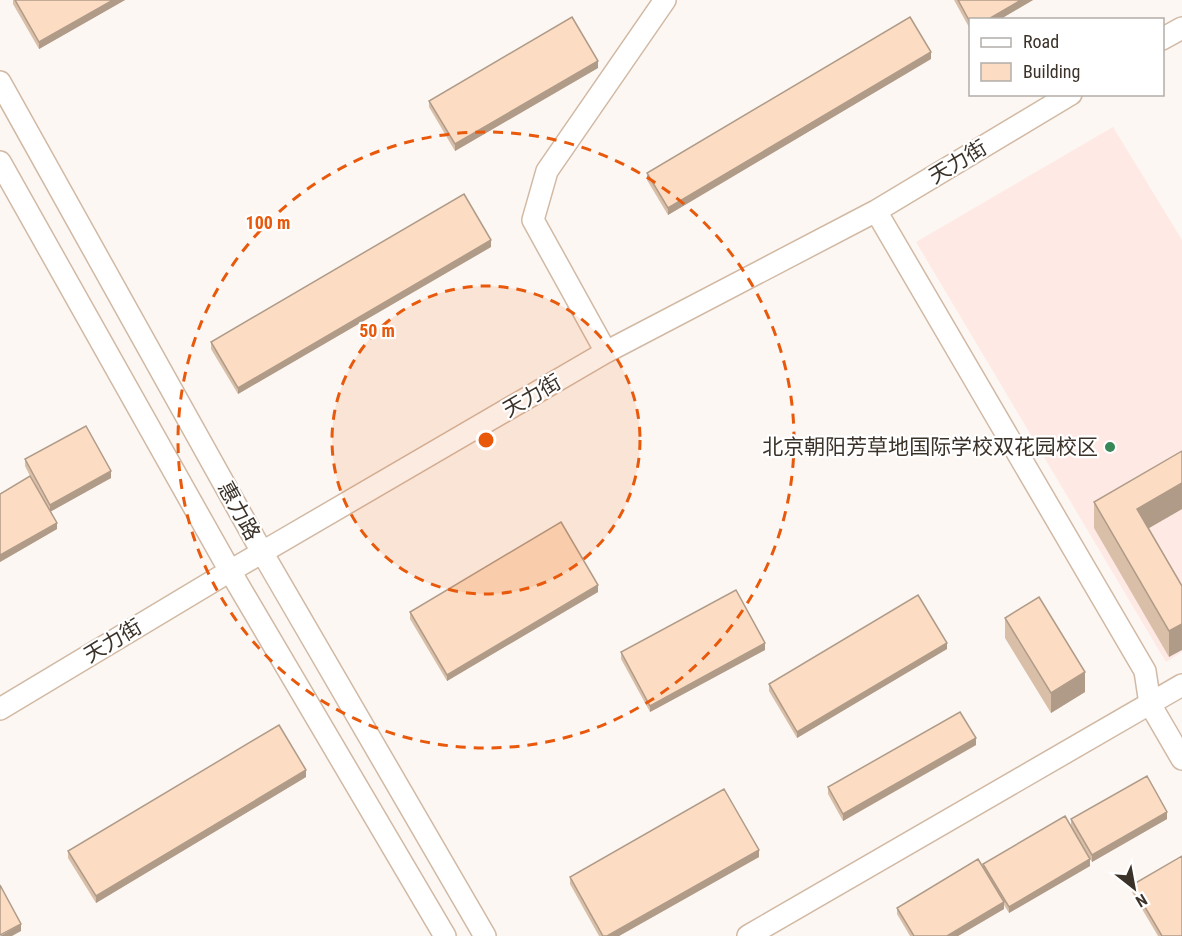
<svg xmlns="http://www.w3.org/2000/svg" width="1182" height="936" font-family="'Roboto Condensed','Noto Sans SC',sans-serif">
	<rect width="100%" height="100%" fill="#fcf7f3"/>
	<!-- education -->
	<path fill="#fee9e4" d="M1113,127L1182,240V652L1166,662L916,242Z"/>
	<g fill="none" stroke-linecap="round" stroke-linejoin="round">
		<!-- street casing -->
		<g stroke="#d1b9a4" stroke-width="24">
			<path id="street" d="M1162,39L1182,28
				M0,82L262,552L485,936
				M0,162L230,571L445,936
				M876,211L1145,671L1150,704L1182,759
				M606,352L533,220L547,171L665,0
				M0,709L230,571L606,352L876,211L1071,94
				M748,936L1182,685"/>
		</g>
		<!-- street -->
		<use href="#street" stroke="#fff" stroke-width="21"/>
	</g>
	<!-- wall -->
	<path fill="#d9bea8" d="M13,0H125L39,49L13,4Z
		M954,0H1033L999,20H970V29Z
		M931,59L668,215L647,180V173Z
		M598,68L455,151L429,107V101Z
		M491,247L238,394L211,349V342Z
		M1182,451V509L1149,528L1182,586L1169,657L1094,528V502Z
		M25,459L111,478L51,511L57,529L0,562V494L30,476L25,466Z
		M598,592L447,681L410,619V612Z
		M1005,618L1085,692L1051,713L1005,638Z
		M947,649L797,738L769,691V684Z
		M765,650L650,712L621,659V652Z
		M976,745L843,821L828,794V787Z
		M306,777L96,903L68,858V851Z
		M1071,819H1167L1092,862L1071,826Z
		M759,857L619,936H599L570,884V877Z
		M983,864L1090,866L1009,913L1004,905V909L958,936H910L897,914V908L983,867Z
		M1132,885L1182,936H1158L1132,892Z"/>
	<!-- shaded-wall -->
	<path fill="#b09b88" d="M113,0H125L39,49V42Z
		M1021,0H1033L999,20H987Z
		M931,52V59L668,215V208Z
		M598,61V68L455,151V144Z
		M491,240V247L238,394V388Z
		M111,471V478L50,512V505Z
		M1182,483V509L1137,535V509Z
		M57,523V529L0,562V555Z
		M598,585V592L447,681V675Z
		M1182,624V650L1169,657V631Z
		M765,643V650L650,712V706Z
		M947,643V649L797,738V732Z
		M1085,672V692L1051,713V693Z
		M976,738V745L843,821V814Z
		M306,770V777L96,903V896Z
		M1167,812V819L1092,862V855Z
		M759,850V857L619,936H607Z
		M1090,859V866L1009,913V907Z
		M1004,902V909L958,936H947Z
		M21,924V931L12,936H0Z"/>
	<!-- building -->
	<path fill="#fcddc3" stroke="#b09b88" stroke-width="1.5" d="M15,0H113L39,42Z
		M958,0H1021L987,20H970V22Z
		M572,17L598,61L455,144L429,101Z
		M910,17L931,52L668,208L647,173Z
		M464,194L491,240L238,388L211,342Z
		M86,426L111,471L50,505L25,459Z
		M1182,451V483L1137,509L1182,586V624L1169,631L1094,502Z
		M30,476L57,523L0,555V494Z
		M561,522L598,585L447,675L410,612Z
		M736,590L765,643L650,706L621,652Z
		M918,595L947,643L797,732L769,684Z
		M1039,597L1085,672L1051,693L1005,618Z
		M960,712L976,738L843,814L828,787Z
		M279,725L306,770L96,896L68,851Z
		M1147,776L1167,812L1092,855L1071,819Z
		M724,789L759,850L607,936H603L570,877Z
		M1065,816L1090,859L1009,907L983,864Z
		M1182,856V936H1162L1132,885Z
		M978,859L1004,902L947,936H914L897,908Z
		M0,885L21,924L0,935Z"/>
	<!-- distance rings -->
	<circle cx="486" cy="440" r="154" fill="#e8590c" fill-opacity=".12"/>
	<g fill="none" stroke="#e8590c" stroke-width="3" stroke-dasharray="10 8">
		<circle cx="486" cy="440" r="154"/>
		<circle cx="486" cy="440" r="308"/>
	</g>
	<!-- markers -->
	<circle fill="#378758" stroke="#fff" stroke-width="2" cx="1110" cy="447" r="6"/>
	<g text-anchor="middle" stroke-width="4.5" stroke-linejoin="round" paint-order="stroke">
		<!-- street labels -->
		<g font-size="21" fill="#3b3229" stroke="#fff">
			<text transform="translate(958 162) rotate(-31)" y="7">天力街</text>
			<text transform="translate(532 396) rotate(-30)" y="7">天力街</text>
			<text transform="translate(239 511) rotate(61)" y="7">惠力路</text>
			<text transform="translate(113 641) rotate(-31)" y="7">天力街</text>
		</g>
		<!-- poi labels -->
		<g font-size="21" fill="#3b3229" stroke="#fff" text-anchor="end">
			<text x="1098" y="454">北京朝阳芳草地国际学校双花园校区</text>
		</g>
	</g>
	<circle cx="486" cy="440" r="9" fill="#e8590c" stroke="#fff" stroke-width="3"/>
	<g font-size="18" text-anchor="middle" font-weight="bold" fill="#e8590c" stroke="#fff" stroke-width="4.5" stroke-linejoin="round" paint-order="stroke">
		<text x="268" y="229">100 m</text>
		<text x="377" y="337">50 m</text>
	</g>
	<!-- legend -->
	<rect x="969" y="18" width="195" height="78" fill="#ffffff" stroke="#b1ada9" stroke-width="1.5"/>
	<rect x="981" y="38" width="30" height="9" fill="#ffffff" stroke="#b1ada9" stroke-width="1.5"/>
	<text x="1023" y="48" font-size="18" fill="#3b3229">Road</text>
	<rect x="981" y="63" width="30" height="18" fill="#fcddc3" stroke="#b1ada9" stroke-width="1.5"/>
	<text x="1023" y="78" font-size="18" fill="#3b3229">Building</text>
	<!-- north arrow -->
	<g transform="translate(1134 888) rotate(149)" stroke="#ffffff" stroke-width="4.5" paint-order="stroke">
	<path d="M0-4.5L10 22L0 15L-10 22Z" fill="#3b3229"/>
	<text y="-9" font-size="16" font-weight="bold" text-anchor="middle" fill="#3b3229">N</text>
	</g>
</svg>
